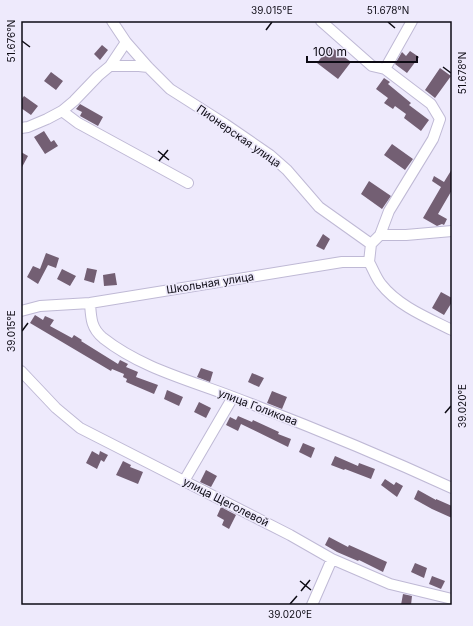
<svg xmlns="http://www.w3.org/2000/svg" width="473" height="626" font-family="Inter,sans-serif">
	<rect width="100%" height="100%" fill="#eeeafc"/>
	<!-- building -->
	<path fill="#735f73" d="M102,45L108,50L100,60L94,54Z
		M330,46L351,62L338,79L317,63Z
		M410,51L419,57L407,73L395,64L402,52L406,56Z
		M440,68L451,76L435,98L425,90Z
		M51,72L63,81L56,90L44,81Z
		M384,78L390,82L388,84L411,103L409,105L429,120L421,131L404,118L406,114L395,106L393,109L384,103L388,98L376,89Z
		M24,96L38,106L31,115L21,108V100Z
		M80,104L103,117L98,126L80,116L82,112L76,109Z
		M44,131L51,142L54,140L58,146L45,154L34,137Z
		M392,144L413,159L405,170L384,155Z
		M21,152L28,156L21,169Z
		M452,169V190L438,214L447,219L444,225L442,224L437,226L423,218L441,187L432,181L434,176L444,182Z
		M369,181L391,196L382,209L361,194Z
		M323,234L330,239L324,250L316,246Z
		M46,253L59,258L56,268L48,265L38,284L27,277L33,266L40,269Z
		M87,268L97,270L94,283L84,280Z
		M62,269L76,276L70,286L57,279Z
		M115,273L117,285L104,286L103,275Z
		M441,292L452,298V302L444,315L432,308Z
		M35,315L43,320L45,316L54,320L50,326L72,338L74,335L82,340L81,341L118,364L120,360L128,364L126,367L138,372L136,377L158,385L154,394L126,382L127,379L123,377L124,374L112,369L111,371L30,323Z
		M201,368L213,372L210,382L197,377Z
		M252,373L264,378L259,387L248,382Z
		M167,390L183,397L179,406L164,399Z
		M272,391L287,397L282,409L267,403Z
		M199,402L211,408L206,418L194,412Z
		M238,416L252,422L253,420L279,432L278,434L291,439L288,447L241,424L238,431L226,425L230,417L236,420Z
		M303,443L315,448L311,458L299,452Z
		M92,451L99,455L100,451L108,455L104,462L101,460L97,469L86,463Z
		M335,456L358,466L359,463L375,469L371,479L345,469L344,470L331,465Z
		M123,461L131,465L130,467L143,472L138,484L116,475Z
		M206,470L217,476L211,487L200,482Z
		M385,479L394,485L396,482L403,486L397,497L381,485Z
		M418,490L436,500V499L452,506V518L432,509L414,499Z
		M221,507L236,515L229,529L222,525L224,520L217,516Z
		M329,537L348,547L349,545L387,562L383,572L359,560L358,561L337,552L325,545Z
		M415,563L427,568L424,578L411,572Z
		M432,576L445,581L441,589L429,584Z
		M403,594L412,596L411,605H401Z"/>
	<g fill="none" stroke-linecap="round" stroke-linejoin="round">
		<!-- minor casing -->
		<g stroke="#bfb9d5" stroke-width="12">
			<path id="minor" d="M112,21L126,42L148,67L170,89L225,124L270,155L287,170L319,207L371,244
				M110,66H139L148,67
				M385,69L412,21
				M62,111L78,123L188,183
				M21,128L28,127L47,119L62,111L74,101L98,76L110,66L126,42
				M380,235H406L452,231
				M369,262C373,269 376,278 381,284C398,306 428,318 452,330
				M90,303C91,318 91,328 103,338C141,368 189,380 233,397C307,425 380,455 452,488
				M21,311L40,306L90,303L342,262H369L371,244L380,235L389,211L433,139L440,119L431,104L385,69L372,66L321,21
				M21,371L56,408L80,428L290,535L332,559L390,584L452,599
				M184,481L233,397
				M312,605L332,559"/>
		</g>
		<!-- minor -->
		<use href="#minor" stroke="#fff" stroke-width="10"/>
	</g>
	<!-- ticks -->
	<path fill="none" stroke="#0d0b14" stroke-width="1.5" d="M388,22L395,28M266,30L272,22M22,41L30,47M443,67L451,73M158,151L169,160M159,161L168,150M22,331L28,323M445,413L451,406M300,581L311,590M301,591L310,580M290,604L297,596"/>
	<g text-anchor="middle" stroke-width="3.5" stroke-linejoin="round" paint-order="stroke">
		<!-- street labels -->
		<g font-size="11" fill="#0d0b14" stroke="#eeeafc">
			<text transform="translate(239 136) rotate(35)" y="4">Пионерская улица</text>
			<text transform="translate(210 283) rotate(-9)" y="4">Школьная улица</text>
			<text transform="translate(258 407) rotate(21)" y="4">улица Голикова</text>
			<text transform="translate(226 502) rotate(27)" y="4">улица Щеголевой</text>
		</g>
	</g>
	<!-- border -->
	<rect width="473" height="626" fill="none" stroke="#eeeafc" stroke-width="44"/>
	<!-- scale -->
	<path d="M307 56v6h110v-6" fill="none" stroke="#0d0b14" stroke-width="2"/>
	<text x="313" y="56" font-size="12" fill="#0d0b14" stroke="#eeeafc" stroke-width="3" paint-order="stroke">100 m</text>
	<rect x="22" y="22" width="429" height="582" fill="none" stroke="#0d0b14" stroke-width="1.5"/>
	<g font-size="10" text-anchor="middle" fill="#0d0b14">
		<text x="272" y="14">39.015°E</text>
		<text x="388" y="14">51.678°N</text>
		<text transform="translate(11 41) rotate(-90)" y="4">51.676°N</text>
		<text transform="translate(462 73) rotate(-90)" y="4">51.678°N</text>
		<text transform="translate(11 331) rotate(-90)" y="4">39.015°E</text>
		<text transform="translate(462 406) rotate(-90)" y="4">39.020°E</text>
		<text x="290" y="618">39.020°E</text>
	</g>
</svg>
